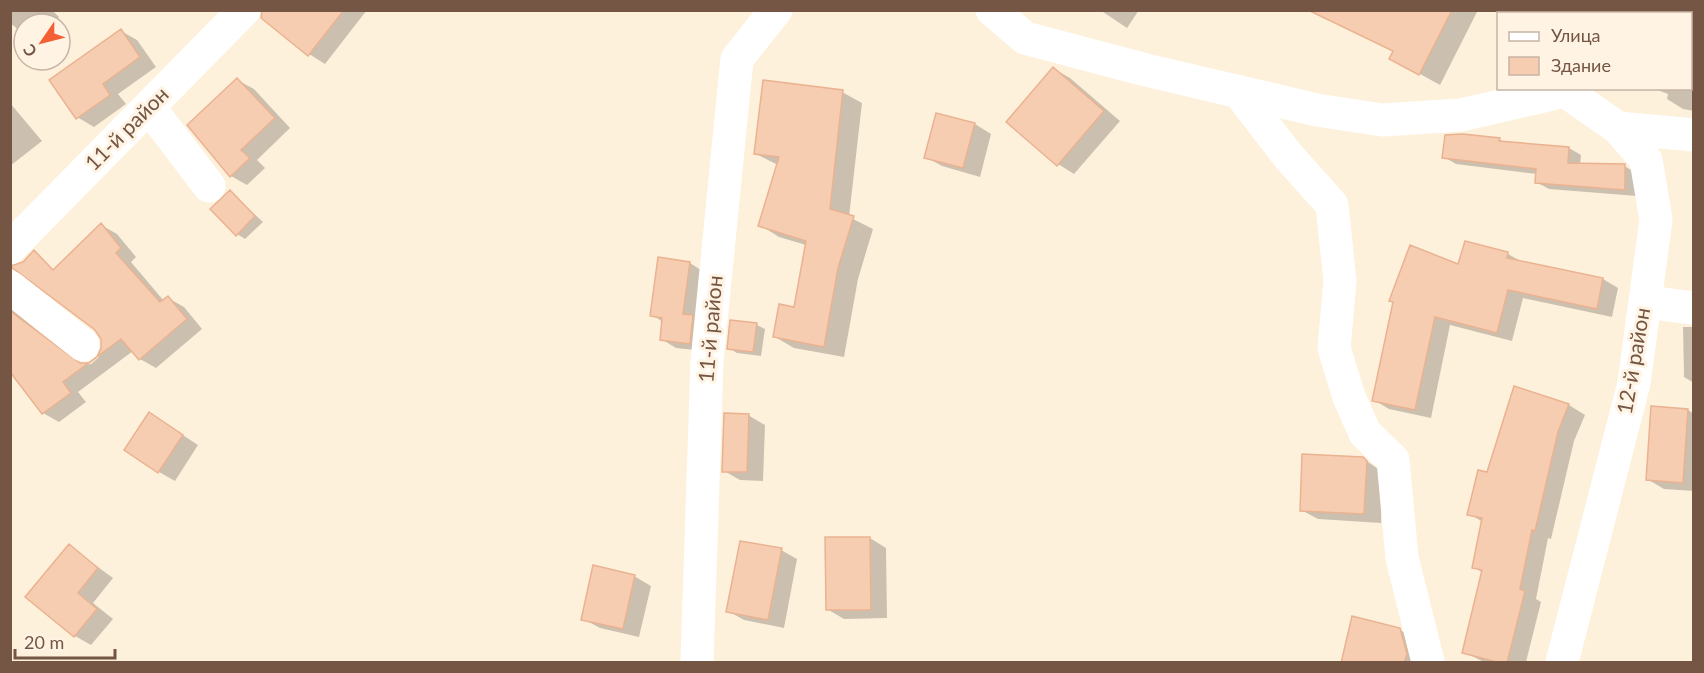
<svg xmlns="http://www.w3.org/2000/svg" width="1704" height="673" font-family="Lato,sans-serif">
	<rect width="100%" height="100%" fill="#fef1dc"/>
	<!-- shadow -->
	<path fill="#0003" d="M10,10H52L59,17L51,24H24V34L10,23Z
		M280,10H367L325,64L309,54Z
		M1100,10H1139L1127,28Z
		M1478,10L1440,85L1411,69L1394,52L1313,11Z
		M1570,10H1625L1624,14H1569Z
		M121,31L137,40L156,67L118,94L126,104L94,127L77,117Z
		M1054,69L1070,78L1120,121L1074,174L1058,164Z
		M1690,72L1694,73V111L1683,109L1667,99L1668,94L1652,88H1690Z
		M237,80L254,89L290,128L257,160L265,168L247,185L231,176Z
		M842,92L862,103L849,217L873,229L858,279L844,357L794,348L775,337L795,309L806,245L779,237L760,225L778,165L756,154Z
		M10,103L42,141L10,166Z
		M937,114L975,124L991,134L980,177L942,166L926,157Z
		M1499,139L1505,143L1569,148L1581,155L1580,165L1626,167L1638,174L1637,196L1549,189L1536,182L1537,174L1456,164L1444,157Z
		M230,192L263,222L245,239L237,234Z
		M101,225L117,234L136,257L131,262L164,301L168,298L184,307L202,329L156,368L140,359L133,351L78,392L86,402L59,422L43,413L10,360V308L80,365L91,364L98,358L103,349Z
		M1508,254L1524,263L1603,279L1618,288L1612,317L1523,298L1512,341L1450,325L1431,418L1389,409L1374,400L1459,266Z
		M690,263L704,272V351L676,348L661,339L663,322L652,315Z
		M757,325L765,329L761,356L737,353L729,348Z
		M1683,327H1694V383L1684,377Z
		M1515,388L1569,405L1585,415L1574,441L1551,539L1548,538L1536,599L1541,602L1526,662H1484L1464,652L1483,573L1474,567L1483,522L1469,514L1488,474Z
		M1688,410L1694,414V491L1664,489L1647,479Z
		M748,415L765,425L763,481L740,480L724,471Z
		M166,424L198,445L175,481L159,472Z
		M1362,458L1383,472L1381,523L1318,519L1301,510Z
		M870,538L886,548L887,618L844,619L827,609Z
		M69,546L113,578L93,603L113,619L91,645L75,636L28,597Z
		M781,550L797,559L784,628L744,620L728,611Z
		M634,576L651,586L639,637L600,628L583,619Z
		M1400,630L1416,639L1422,662H1342Z"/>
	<!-- building -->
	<path fill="#f6cdb1" stroke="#eab290" stroke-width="1.5" d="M262,10H344L308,56L261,18Z
		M1308,10H1452L1419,75L1389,59L1393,51Z
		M121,29L140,57L103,84L110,95L76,119L49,80Z
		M1053,67L1104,111L1057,166L1006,122Z
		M237,78L275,118L241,150L250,158L230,177L187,125Z
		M763,80L843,90L830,209L854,216L838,268L824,347L773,337L779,304L794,307L806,241L758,226L779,157L754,154Z
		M936,113L975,123L963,168L924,158Z
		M1463,134L1500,138L1499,141L1569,147L1568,163L1625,164V190L1535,183L1536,169L1442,158L1445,135Z
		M230,190L255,216L236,236L210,209Z
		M101,223L121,248L116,253L160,302L168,296L187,319L139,360L121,339L63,382L71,393L42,414L10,372V311L80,363H89L97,357L101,348V339L95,330L10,266L23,262L34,250L53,270Z
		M1465,241L1508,252L1507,258L1603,278L1597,309L1508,290L1497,333L1435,317L1415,410L1372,401L1393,302L1389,301L1410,245L1458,264Z
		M658,257L690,262L683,314L693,315L690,344L660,340L662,318L650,316Z
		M730,320L757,323L753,352L727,349Z
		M1514,386L1569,404L1558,432L1535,531L1532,530L1520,589L1525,591L1507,663H1501L1462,653L1482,570L1472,568L1482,518L1467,515L1478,470L1487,472Z
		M1651,406L1688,409L1683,483L1646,480Z
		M149,412L183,435L158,473L124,450Z
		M724,413L749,414L747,472H722Z
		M1302,454L1363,457L1367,461L1364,514L1300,511Z
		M825,537H870L871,610H826Z
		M740,541L782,548L768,620L726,612Z
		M69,544L98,568L78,593L97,609L74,637L25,597Z
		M593,565L635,575L623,629L581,620Z
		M1352,616L1400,628L1407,654L1404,663H1341Z"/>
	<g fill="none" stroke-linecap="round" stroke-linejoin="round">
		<!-- minor -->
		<path stroke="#fff" stroke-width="33" d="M992,10L1025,38L1146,70L1317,110L1382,120L1461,115L1565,91L1564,88
			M1524,10L1526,14
			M1238,91L1289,157L1332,205L1340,281L1334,348L1349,397L1365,433L1393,460L1402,558L1428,662
			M149,107L209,186
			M1618,128L1694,135
			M10,248L244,10
			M10,287L83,345
			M1645,302L1694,308
			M697,662L707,361L737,59L776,10
			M1562,662L1634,383L1656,220L1646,160L1618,128L1565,91"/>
	</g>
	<g text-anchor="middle" stroke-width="6" stroke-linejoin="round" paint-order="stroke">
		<!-- street labels -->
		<g font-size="21" fill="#755543" stroke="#fff4e4">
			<text transform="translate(127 129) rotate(-45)" y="7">11-й район</text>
			<text transform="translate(711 329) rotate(-85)" y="7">11-й район</text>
			<text transform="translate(1634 361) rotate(-80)" y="7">12-й район</text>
		</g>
	</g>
	<!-- border -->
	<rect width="1704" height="673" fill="none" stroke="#755543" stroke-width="24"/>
	<!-- legend -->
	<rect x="1497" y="12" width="195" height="78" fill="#fff4e4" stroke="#c8b4a4" stroke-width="1.5"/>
	<rect x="1509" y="32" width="30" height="9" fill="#ffffff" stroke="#c8b4a4" stroke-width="1.5"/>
	<text x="1551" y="42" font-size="18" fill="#755543">Улица</text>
	<rect x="1509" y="57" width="30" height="18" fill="#f6cdb1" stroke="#c8b4a4" stroke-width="1.5"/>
	<text x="1551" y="72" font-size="18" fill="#755543">Здание</text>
	<!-- north arrow -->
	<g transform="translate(42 42) rotate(235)"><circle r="28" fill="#fff4e4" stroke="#c8b4a4" stroke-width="1.5"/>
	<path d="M0-4.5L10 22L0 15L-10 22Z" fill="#f45f35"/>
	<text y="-9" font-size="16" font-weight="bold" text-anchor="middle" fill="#755543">С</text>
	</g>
	<!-- scale -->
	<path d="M15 649v9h100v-9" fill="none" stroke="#755543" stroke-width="3"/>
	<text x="24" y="649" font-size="18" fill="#755543" stroke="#fff4e4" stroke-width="4.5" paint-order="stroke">20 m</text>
</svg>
